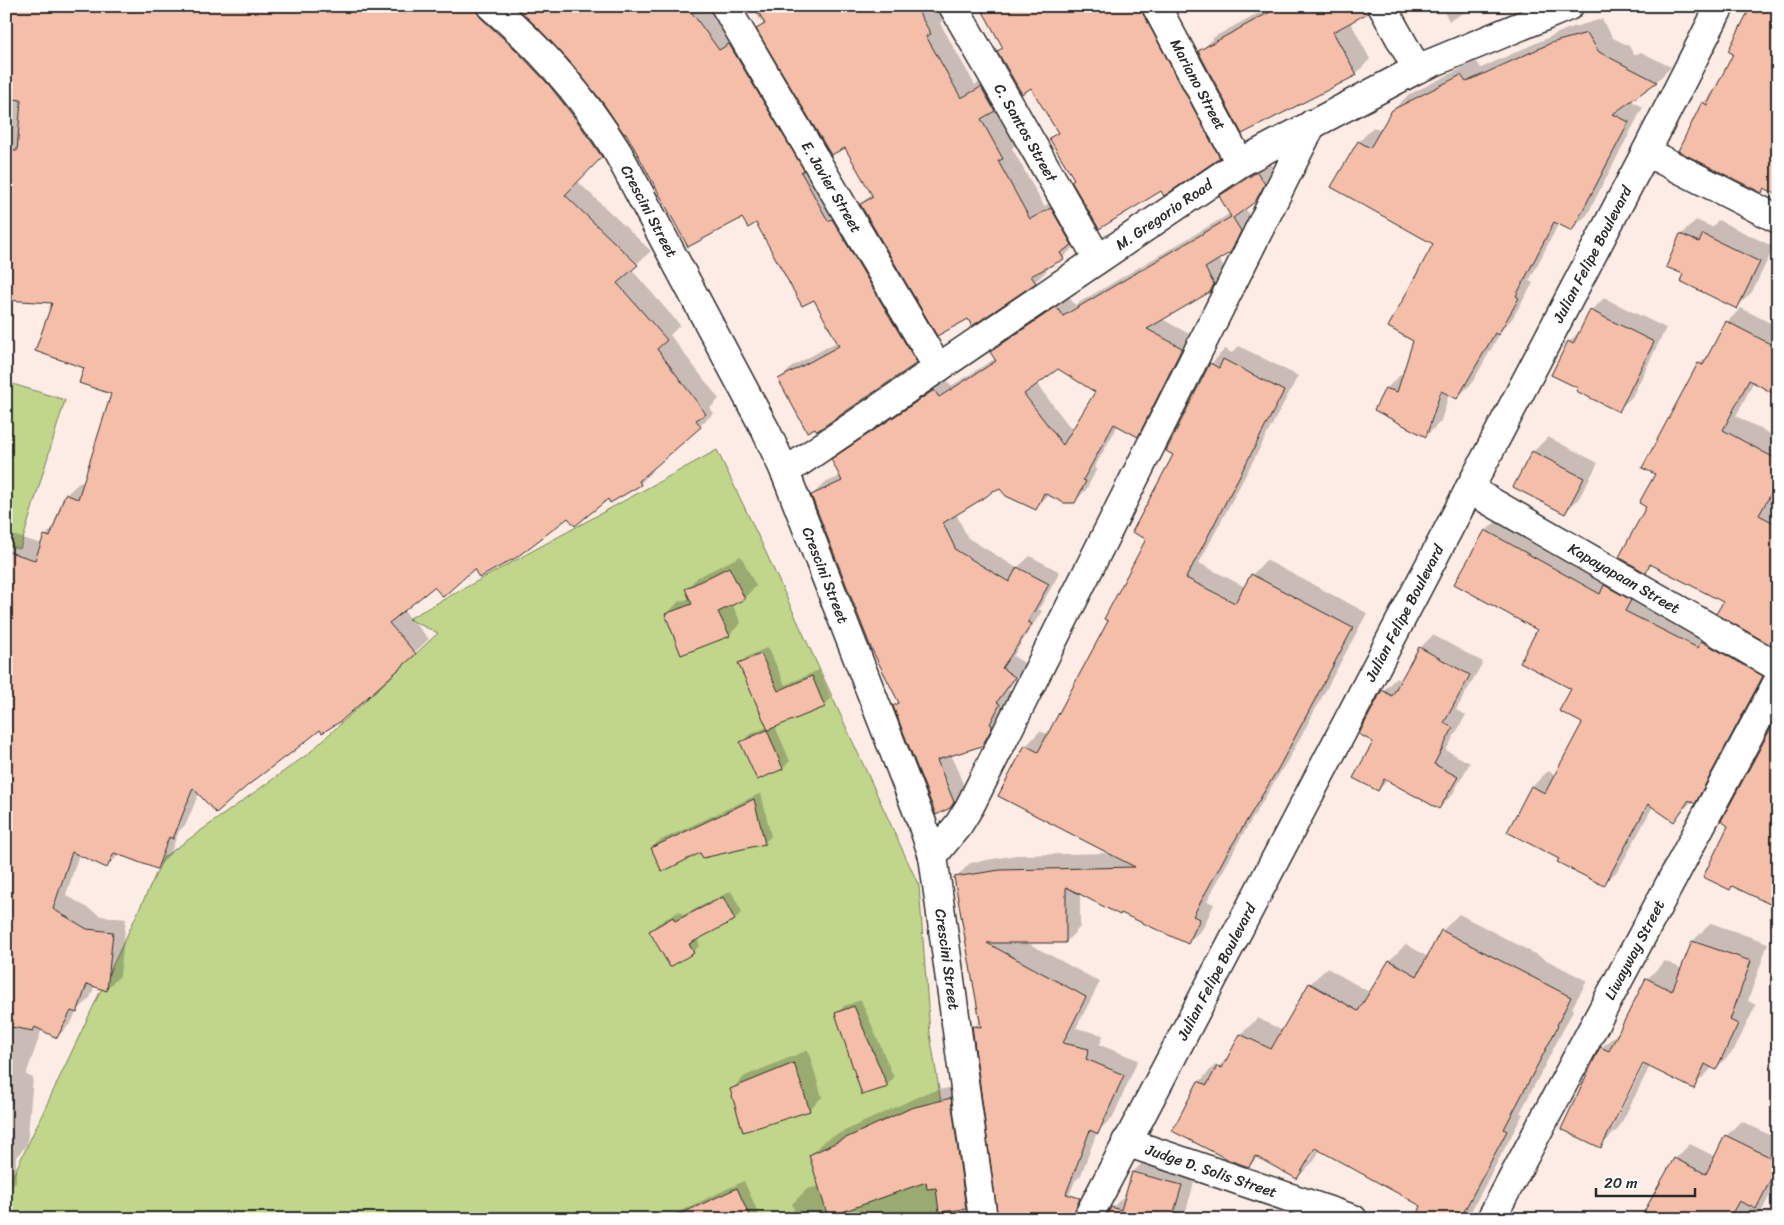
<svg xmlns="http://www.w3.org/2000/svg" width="1784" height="1225" font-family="Sriracha,sans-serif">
	<rect width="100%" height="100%" fill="#fcece5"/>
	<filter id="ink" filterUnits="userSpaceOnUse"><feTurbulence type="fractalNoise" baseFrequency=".02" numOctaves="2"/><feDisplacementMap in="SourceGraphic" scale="10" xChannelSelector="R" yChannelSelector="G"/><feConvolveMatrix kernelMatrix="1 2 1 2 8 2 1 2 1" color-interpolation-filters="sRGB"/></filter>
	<g filter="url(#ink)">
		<!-- green -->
		<path fill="#c0d68b" stroke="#76805b" d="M6,382L65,400L20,549L6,545Z
			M717,450L762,544L919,886L930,1034L960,1219H6V1195L12,1178L164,857L308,754L438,633L408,619Z"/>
		<!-- shadow -->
		<path fill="#0003" fill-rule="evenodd" d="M6,6H497L615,142L577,181L651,251L631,269L680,325L670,335L719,399L710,408L714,413L652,468L653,470L640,484L568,516L474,567L434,586L403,610L429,639L341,720L320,728L199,793L186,824L179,831L170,854L157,868L120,854L107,866L79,854L66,895L101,916L126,919L120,976L106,989L95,985L90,998L77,1011L71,1023L57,1037L42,1029L26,1075L33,1078L27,1145L16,1157V1182L6,1192V533L42,544L45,536L56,525L66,495L80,482L85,483L112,393L86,367L53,301L6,299Z
			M516,6H711L733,38L930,349L916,362L780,379L793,366L838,341L814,298L757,221L742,216L626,131L589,83L539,27Z
			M751,6H937L944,19L940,23L975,85L995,74L996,108L1016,144L1012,148L1044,206L1065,195L1076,244L1063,258L1047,266L1049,268L1035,282L973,324L861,204L872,193L846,146L758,29L763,24Z
			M987,6H1161L1234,142L1219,157L1161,190L1075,179L1050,138L1058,131L1032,87L999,52L1004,46Z
			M1271,6H1369L1359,17L1350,21L1370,59L1356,74L1200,52L1214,37Z
			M1441,6H1477L1449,21Z
			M1602,19L1613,38L1629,46L1634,55L1641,52L1671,67L1657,81L1630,100L1643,107L1587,215L1572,229L1559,223L1529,281L1533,283L1512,319L1503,328L1472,383L1457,398L1449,394L1441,421L1426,436L1386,389L1401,374L1404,375L1415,340L1435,244L1359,142L1373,127L1381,131L1393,110L1408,95L1476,61L1481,68L1567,29Z
			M1735,53L1766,187L1761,192L1703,103L1716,89Z
			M1269,161L1276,171L1267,189L1245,208L1252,218L1242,238L1230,251L1218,258L1226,271L1222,279L1209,291L1162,319L1193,336L1149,423L1138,435L1118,425L1094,468L1097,469L1086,490L1074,502L1049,494L1036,508L1000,488L994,489L956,514L968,538L1017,568L1030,556L1060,572L1039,609L1042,611L1013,656L1026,664L1008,690L1011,692L1001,712L1003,713L994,733L982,745L951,754L965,789L950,807L895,706L899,701L812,495L824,483L841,476L833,460L845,448L946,379L951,386L996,358L992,352L1003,340L1068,296L1075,305L1231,213L1221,196L1233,184ZM1058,367L1097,391L1073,431L1036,383Z
			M1696,220L1712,227L1718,220L1774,247L1752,292L1737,307L1685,274L1681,235Z
			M1604,298L1666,328L1632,397L1618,410L1580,387L1569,342L1581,330L1591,311Z
			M1741,308L1778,327V394L1754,381L1736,416L1778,438V636L1725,601L1653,564L1646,571L1648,506L1657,474L1699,364L1711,353L1727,322Z
			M1239,346L1298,376L1199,563L1245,587L1252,575L1266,560L1367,613L1292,753L1240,839L1207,901L1214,904L1203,928L1188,943L1080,893V927L1066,942H1026L1100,982L1076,1028L1103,1035L1100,1045L1138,1060L1113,1117L1097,1132L1081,1175L1075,1181L1059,1219L974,1027L981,1020L956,878L970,863L1016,855L1112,853L1026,746L1040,731L1049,735L1110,621L1147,539L1175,454L1211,364L1225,349L1232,353Z
			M1548,437L1598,463L1579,498L1565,513L1514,486L1533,452Z
			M1502,515L1770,656L1761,674L1769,677L1710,786L1695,802L1692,801L1674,820L1653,806L1619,869L1603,885L1560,858L1532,787L1548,771L1556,775L1584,722L1573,688L1539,630L1486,531Z
			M741,556L756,586L744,598L732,604L741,623L729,635L666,615L678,602L691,598L686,589L698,577Z
			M1433,635L1483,662L1456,710L1466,715L1446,750L1470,763L1452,795L1439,808L1388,780L1378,790L1375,742L1383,691L1396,678L1401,681L1420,648Z
			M768,647L785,685L819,670L831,698L824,706L775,726L790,761L783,768L757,778L742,742L749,735L767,727L740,664L747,657Z
			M761,793L771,836L764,843L701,851L652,848L659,841Z
			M731,891L742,912L735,919L697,939L700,945L693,952L650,931L657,924L680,911L683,915Z
			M1459,914L1587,981L1572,1008L1574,1009L1520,1113L1523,1114L1467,1219H1418L1423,1206L1320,1150L1314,1161L1297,1178L1259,1156L1249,1166L1199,1082L1215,1065L1218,1067L1232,1053L1241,1034L1258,1018L1283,1031L1310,984L1327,968L1371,993L1390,960L1406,944L1428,957L1442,931ZM1317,1142L1319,1144L1310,1160H1307Z
			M1711,923L1768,943L1748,1001L1756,1005L1734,1050L1716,1068L1713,1067L1693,1087L1650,1066L1619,1128L1600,1147L1601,1048L1621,1030L1647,979L1665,961L1682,969L1693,941ZM1644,1058L1647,1059L1613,1127H1610Z
			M861,1000L894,1078L887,1085L836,1014L844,1006Z
			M808,1050L822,1097L809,1110L731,1090L745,1076Z
			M965,1084L992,1219H797L792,1204L807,1189L820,1186L810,1155L825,1140L926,1093Z
			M1741,1121L1778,1139V1178L1758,1219H1643L1675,1159L1690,1144L1716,1157L1726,1136Z
			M1149,1156L1198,1169L1186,1211L1216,1219H1108L1112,1208L1127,1193L1133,1172Z
			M744,1181L761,1219H663Z"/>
		<!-- building -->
		<path fill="#f5bea9" stroke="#2b2b2b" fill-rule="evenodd" d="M6,6H476V11L481,18L516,50L549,85L578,122L602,157L565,195L638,265L617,283L667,340L657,349L706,414L696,420L701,427L639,481L641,485L610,503L608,499L575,526L568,518L517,557L479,578L474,569L443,597L434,587L389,623L416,654L341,721L322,733L320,730L286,757V756L247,786L216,813L193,788L173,839L169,837L157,869L114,853L107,868L72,852L53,909L87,929L113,932L107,991L87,984L77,1013L71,1011L57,1038L35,1027L33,1031L6,1026V551L35,560L44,535L50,537L65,494L78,499L111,394L79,383L84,368L35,351L52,303L6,300V150L17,151L21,100L6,98Z
			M515,6H687L719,50L729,44L804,170L801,172L828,221L832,219L917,363L817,431L815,428L807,432L778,379L839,346L814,300L802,306L756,223L748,228L742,218L688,247L626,133L624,134L603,103L572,64L538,28Z
			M755,6H915L931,34L926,36L961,98L981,87L995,111L981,119L1003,159L998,161L1030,219L1051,208L1072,245L1060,253L1064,259L1031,276L1036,283L972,326L968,319L937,336L860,204L873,197L845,148L831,155L756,29L765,24Z
			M980,6H1139L1220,158L1164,196L1161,191L1099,229L1071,181L1074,179L1049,138L1058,133L1031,88L1022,94L997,51L1003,48Z
			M1281,6H1366L1368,13L1333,32L1357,75L1242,134L1198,51Z
			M1751,6H1778V195L1764,188L1762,193L1678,151L1702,102L1707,105L1733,54L1728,51Z
			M1587,33L1599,52L1657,82L1613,114L1629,122L1572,231L1554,222L1516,296L1519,298L1498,335L1495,333L1457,399L1441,391L1426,437L1374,410L1385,388L1397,392L1413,341L1388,327L1433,244L1331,187L1358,141L1370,148L1392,110L1461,75L1466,82L1551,43Z
			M1257,172L1265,184L1255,202L1233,218L1241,231L1231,252L1205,268L1214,284L1210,292L1147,329L1182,348L1138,437L1114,424L1083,480L1086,481L1075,503H1064L1044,493L1036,510L1006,496L1000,489L996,491L994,490L987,496L943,523L956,550L1009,582L1017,567L1049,584L1028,622L1032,624L1002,668L1015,677L997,702L1000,704L990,724L992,725V728L982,746L937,760L954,802L950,808L936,815L893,706L899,703L871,648L811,495L842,481L831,459L934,390L939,397L996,361L990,352L1056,307L1063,316L1231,217L1219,196ZM1058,369L1095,392L1063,445L1024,394Z
			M1680,234L1699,242L1703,234L1760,262L1737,309L1680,281L1683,274L1666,267Z
			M1590,310L1654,342L1619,412L1576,391L1578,388L1551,375L1568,341L1573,344Z
			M1726,321L1778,348V396L1749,380L1723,430L1778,460V481L1759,515L1778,525V649L1716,614L1723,602L1650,564L1646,573L1619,557L1646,507L1639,503L1655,474L1642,468L1698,363L1703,365Z
			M1223,359L1284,391L1186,578L1235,603L1251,574L1353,628L1278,769L1226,855L1193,916L1200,919L1188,944L1121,913L1120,915L1066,887V943H987L1086,997L1063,1043L1089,1049L1086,1059L1124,1075L1098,1134L1090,1130L1066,1194L1080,1198L1072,1219H998L972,1026L981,1027L954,877L1000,870L1135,867L998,796L1025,745L1038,752L1108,621L1104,619L1146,539L1132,532L1173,455L1166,451L1210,363L1219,368Z
			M1532,451L1584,478L1565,514L1513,487Z
			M1485,530L1600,594L1604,585L1631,600L1625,611L1698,648L1701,641L1763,676L1695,804L1689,800L1674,822L1648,804L1604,886L1557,862L1559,859L1507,832L1531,786L1545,793L1582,723L1559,711L1571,689L1520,662L1537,630L1454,584Z
			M729,567L745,599L718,612L730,636L681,655L665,614L692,604L685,589Z
			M1419,647L1470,675L1444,723L1453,728L1434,764L1458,777L1439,809L1384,779L1378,791L1353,778L1373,742L1359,734L1382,690L1392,696Z
			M761,654L778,691L812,676L825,707L768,730L738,663Z
			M1778,715V908L1732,886L1730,890L1703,877L1728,826L1721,821Z
			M767,730L783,769L757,780L740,742Z
			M754,799L765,844L703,858L700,853L662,872L651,848Z
			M723,897L735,920L689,944L694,953L670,967L649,931L673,917L675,921Z
			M1441,930L1571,997L1557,1025L1558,1026L1504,1129L1507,1131L1460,1219H1416L1421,1206L1315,1148L1297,1179L1255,1156L1249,1167L1229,1160L1172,1131L1198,1081L1207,1085L1217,1066L1222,1068L1240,1034L1271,1049L1309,983L1358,1011L1389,960L1417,976Z
			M1692,941L1751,961L1730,1020L1738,1024L1716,1070L1705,1064L1694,1089L1643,1064L1601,1148L1561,1129L1600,1047L1609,1051L1646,978L1672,991Z
			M854,1006L888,1087L862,1095L835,1013Z
			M794,1063L810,1111L743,1132L730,1089Z
			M951,1098L966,1209L939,1212L936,1188L927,1189L926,1182L828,1217L809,1155L911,1108Z
			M1725,1135L1778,1161V1165L1756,1209L1739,1201L1729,1219H1640L1674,1158L1706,1174Z
			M1132,1172L1182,1185L1172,1219H1105L1111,1207L1121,1210Z
			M737,1188L751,1219H669Z"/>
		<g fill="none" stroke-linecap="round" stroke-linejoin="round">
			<!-- street casing -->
			<g stroke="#2b2b2b" stroke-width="31">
				<g id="street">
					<path id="s1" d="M491,6C541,48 584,98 618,153L766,431L785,472L922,823L933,856L983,1219"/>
					<path id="s2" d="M725,6L938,368"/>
					<path id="s3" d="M953,6L1098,259"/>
					<path id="s4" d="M1156,6L1240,163"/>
					<path d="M1382,6L1417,69"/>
					<path d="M1646,152L1778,219"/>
					<path id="s5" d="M785,472L1240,163L1417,69L1569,6"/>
					<path id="s6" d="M1469,489L1778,667"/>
					<path d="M933,856L959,824L970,806L1312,124"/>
					<path id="s7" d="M1491,1219L1778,681"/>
				</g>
			</g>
			<!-- secondary casing -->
			<g stroke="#2b2b2b" stroke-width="31">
				<g id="secondary">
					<path id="s8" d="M1126,1142L1353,1219"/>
					<path id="s9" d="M1087,1219L1646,152L1720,6"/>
				</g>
			</g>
			<!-- street -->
			<use href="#street" stroke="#fff" stroke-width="28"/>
			<!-- secondary -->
			<use href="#secondary" stroke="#fff" stroke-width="28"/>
		</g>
	</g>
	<g text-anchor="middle" stroke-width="4" stroke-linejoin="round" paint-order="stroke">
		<!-- street labels -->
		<g font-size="15" fill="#2b2b2b" stroke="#fff">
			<text dy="5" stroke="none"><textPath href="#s4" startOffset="89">Mariano Street</textPath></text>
			<text dy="5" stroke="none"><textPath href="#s3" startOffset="146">C. Santos Street</textPath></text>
			<text dy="5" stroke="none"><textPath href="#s2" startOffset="210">E. Javier Street</textPath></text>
			<text dy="5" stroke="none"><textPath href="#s1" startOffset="261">Crescini Street</textPath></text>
			<text dy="5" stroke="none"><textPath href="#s5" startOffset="458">M. Gregorio Road</textPath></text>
			<text dy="5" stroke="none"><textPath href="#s9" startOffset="1089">Julian Felipe Boulevard</textPath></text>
			<text dy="5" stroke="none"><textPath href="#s1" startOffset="666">Crescini Street</textPath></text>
			<text dy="5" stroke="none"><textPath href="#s6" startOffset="179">Kapayapaan Street</textPath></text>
			<text dy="5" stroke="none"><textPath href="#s9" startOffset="684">Julian Felipe Boulevard</textPath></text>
			<text dy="5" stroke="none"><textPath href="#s7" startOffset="305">Liwayway Street</textPath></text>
			<text dy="5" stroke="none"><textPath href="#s1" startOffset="1071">Crescini Street</textPath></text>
			<text dy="5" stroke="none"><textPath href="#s9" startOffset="279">Julian Felipe Boulevard</textPath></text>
			<text dy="5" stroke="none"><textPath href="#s8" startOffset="90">Judge D. Solis Street</textPath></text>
		</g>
	</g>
	<!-- margin -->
	<rect width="1784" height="1225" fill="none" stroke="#fff" stroke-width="25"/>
	<rect x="12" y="12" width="1759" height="1200" fill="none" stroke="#2b2b2b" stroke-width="2" filter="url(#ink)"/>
	<!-- scale -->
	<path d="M1596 1188v8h99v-8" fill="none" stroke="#2b2b2b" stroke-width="2.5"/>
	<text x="1604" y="1188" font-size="15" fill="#2b2b2b" stroke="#ffffff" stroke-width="4" paint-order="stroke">20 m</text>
</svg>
